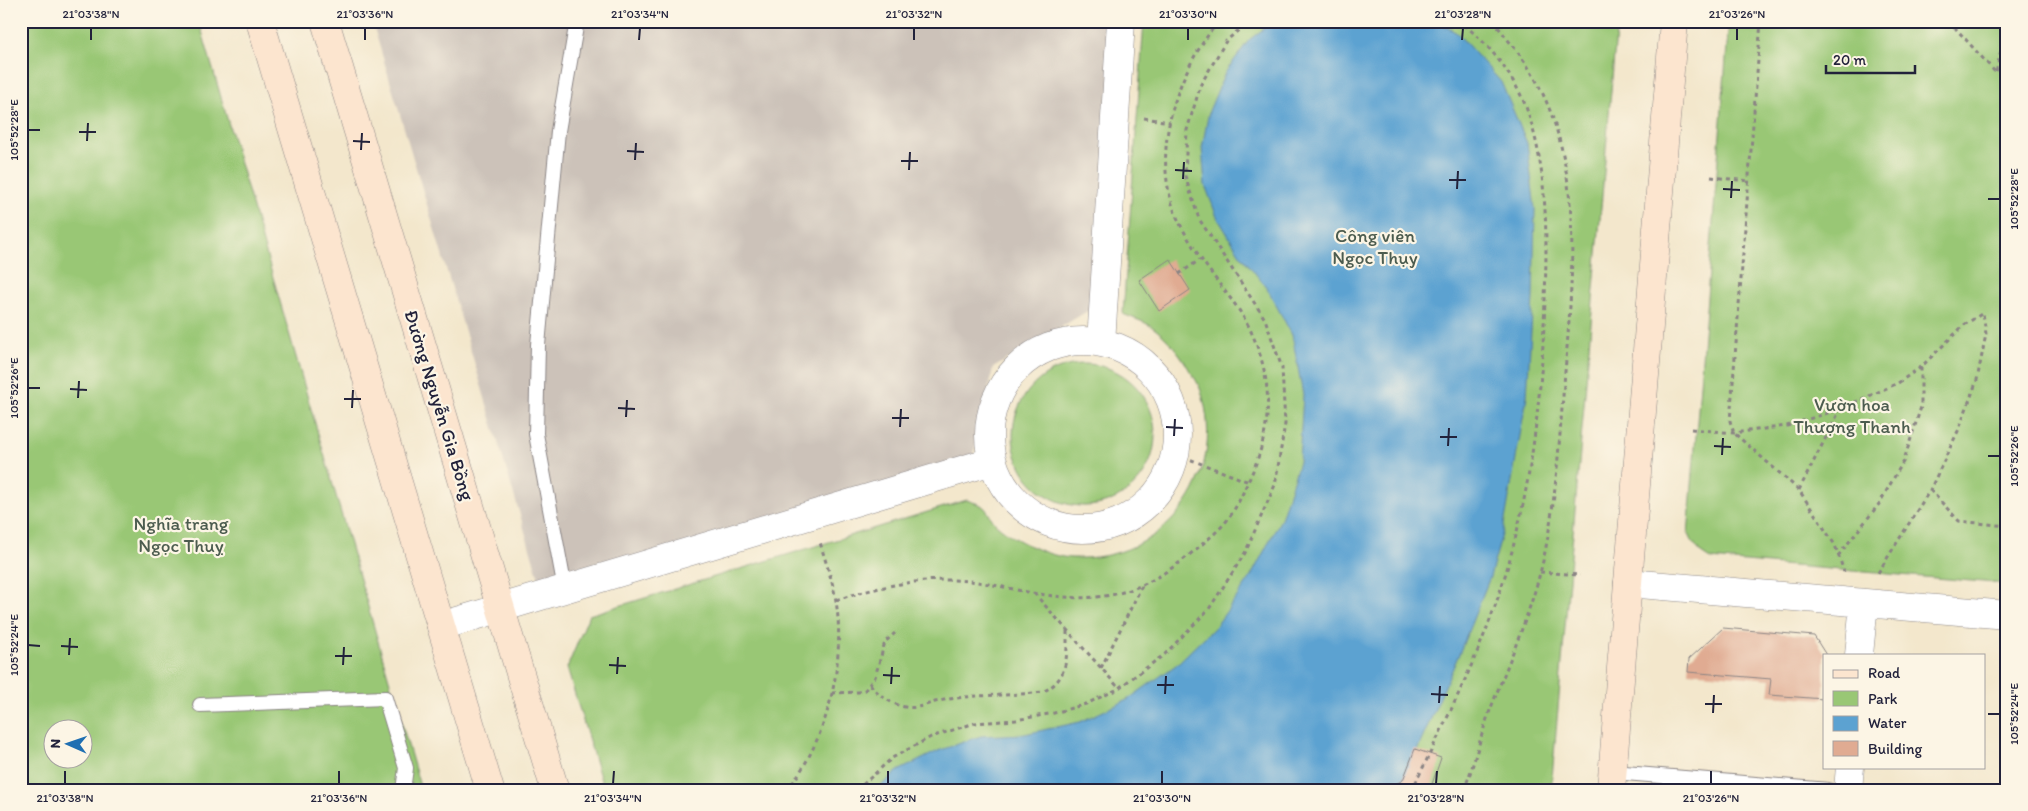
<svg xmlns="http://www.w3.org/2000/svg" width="2028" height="811" font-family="Itim,sans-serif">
	<rect width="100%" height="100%" fill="#fcf5e5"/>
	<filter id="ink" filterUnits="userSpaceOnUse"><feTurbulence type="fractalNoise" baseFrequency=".02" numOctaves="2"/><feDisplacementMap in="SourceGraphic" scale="10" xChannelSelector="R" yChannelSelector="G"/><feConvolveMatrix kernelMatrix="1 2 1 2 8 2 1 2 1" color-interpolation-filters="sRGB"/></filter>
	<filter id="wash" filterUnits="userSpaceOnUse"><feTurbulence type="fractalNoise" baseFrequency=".0096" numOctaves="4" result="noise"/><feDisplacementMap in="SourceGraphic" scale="20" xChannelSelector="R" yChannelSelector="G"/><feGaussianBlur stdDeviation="1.12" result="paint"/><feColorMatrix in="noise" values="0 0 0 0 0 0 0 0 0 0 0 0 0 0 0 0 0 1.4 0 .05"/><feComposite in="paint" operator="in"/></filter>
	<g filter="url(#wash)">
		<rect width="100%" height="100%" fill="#f3e7cc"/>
		<!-- industrial -->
		<path fill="#ccc2b9" d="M372,21H1121L1104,301L993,368L971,467L544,595Z"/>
		<!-- green -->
		<path fill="#99c775" stroke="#5e7458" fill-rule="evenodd" d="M21,21H199L421,790H21ZM52,728H82V758H52Z
			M1144,21H1617L1551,790H604L567,668L589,615L967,500C971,502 977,503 981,505C988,509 991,520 997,525C1015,541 1049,557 1072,558C1164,562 1229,479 1201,391C1199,384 1194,377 1190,371C1181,354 1167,337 1151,326C1143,321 1132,318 1123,314Z
			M1729,21H2007V584L1710,559L1701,553L1688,535Z
			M1013 435a71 71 0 1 1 142 0a71 71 0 1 1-142 0Z"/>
		<!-- water -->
		<path fill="#5ca2d1" stroke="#3f6286" d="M1274,21H1436L1457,33L1501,82L1527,143L1535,209L1533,298L1527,396L1503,531L1490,577L1459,654L1400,790H876L898,771L938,751L981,736L1025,734L1080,722L1127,700L1176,665L1216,626L1249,580L1281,519L1299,462L1303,395L1292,335L1267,288L1239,253L1217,217L1205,185L1202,148L1209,111L1225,73L1249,40Z"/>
		<g id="blocks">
			<!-- building -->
			<path fill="#e0ab92" d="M1170,259L1190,290L1159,311L1139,280Z
				M1723,628L1814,636L1826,655H1824V699L1769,695L1771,679L1688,672L1689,659Z
				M1415,749L1441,758L1430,790H1385L1403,780Z"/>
		</g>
	</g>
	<g filter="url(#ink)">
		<use href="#blocks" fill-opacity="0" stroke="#8a8484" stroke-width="1"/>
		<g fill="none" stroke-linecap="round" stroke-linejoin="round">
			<!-- lane casing -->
			<g stroke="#8a8484" stroke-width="16">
				<path id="lane" d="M565,589L536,434L538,345L558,131L577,21
					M200,705L385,698L406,768L403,790
					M1613,772L1829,790"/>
			</g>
			<!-- street casing -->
			<g stroke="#8a8484" stroke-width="29">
				<path id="street" d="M989 435a94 94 0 1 1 188 0a94 94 0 1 1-188 0Z
					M1101,343L1121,21
					M1628,583L2007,615
					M441,626L992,461
					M1859,655L1864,603
					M1848,790L1850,767"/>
			</g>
			<!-- secondary casing -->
			<g stroke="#8a8484" stroke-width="29">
				<path id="secondary" d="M260,21L490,790
					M325,21L555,790
					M1611,790L1674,21"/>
			</g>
			<!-- path -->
			<path stroke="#8a8484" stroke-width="3" stroke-dasharray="4 4" stroke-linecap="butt" d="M1761,21L1730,421L1734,433L1799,490L1835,545L1844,572
				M1949,21L1996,73L2007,23
				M1955,21L1956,29
				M1144,118L1170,122
				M1711,177L1749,181
				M1179,274L1201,259
				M1691,429L1734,433L1787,426L1840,409L1898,383L1921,367L1964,325L1983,313L1986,334L1977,380L1959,429L1930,490L1876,576
				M1176,454L1249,482
				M1799,490L1840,410
				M1930,490L1959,521L2007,526
				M1838,556L1879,504L1904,460L1921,407V368
				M1540,572L1580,575
				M1034,593L1119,688
				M836,600C880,586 923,577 970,581C995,584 1021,592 1046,595C1108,604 1146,591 1194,551C1206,541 1219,531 1229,518C1235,509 1241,498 1245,488C1273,433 1276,382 1248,325C1238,306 1224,291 1212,274C1202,261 1193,247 1185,233C1145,166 1172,77 1219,21
				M1101,668L1142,586
				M870,684C879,696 890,703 905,707C916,709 925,705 935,702C971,693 1007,697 1042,692C1069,680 1067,656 1067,630
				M832,693L858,692L865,690L875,677L885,642L895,633
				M787,790C827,741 846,664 836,601C833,581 825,561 820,542
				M857,790L892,758L931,737L975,723L1016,720L1054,713L1086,704L1116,690L1165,654L1209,609L1245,553L1275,485L1285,424L1282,368L1265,319L1199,219L1185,176L1187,130L1201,84L1226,41L1249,21
				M1412,790C1445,722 1482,651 1504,579C1532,488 1542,393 1545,299C1547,235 1548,168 1526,107C1514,76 1486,39 1458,21
				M1464,790C1474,765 1480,738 1489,713C1508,663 1531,613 1543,561C1556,503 1559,443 1564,384C1573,271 1589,140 1513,46C1506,38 1500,28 1492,21"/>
			<!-- lane -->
			<use href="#lane" stroke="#fff" stroke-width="14"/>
			<!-- street -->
			<use href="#street" stroke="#fff" stroke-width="28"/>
			<!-- secondary -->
			<use href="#secondary" stroke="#fce5cf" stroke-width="28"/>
		</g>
	</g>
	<!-- ticks -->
	<path fill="none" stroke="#22223b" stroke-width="2" d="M91,40V28M365,40V28M639,40L640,28M914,40V28M1188,40V28M1462,40L1463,28M1737,40V28M28,130H40M79,132H96M87,141L88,123M353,141L370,142M361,150L362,133M627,151L644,152M635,160L636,143M901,161H918M909,170L910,152M1175,170L1192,171M1183,179L1184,162M1449,180H1466M1457,189L1458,171M1723,189L1740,190M1731,198L1732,181M1988,199H2000M28,388H40M70,389L87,390M78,398L79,381M344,399H361M352,408L353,390M618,408L635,409M626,417L627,400M892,418H909M900,427L901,409M1166,427L1183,428M1174,436L1175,419M1440,437H1457M1448,446L1449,428M1714,446L1731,447M1722,455L1723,438M1988,456H2000M28,645L40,646M61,646L78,647M69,655L70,638M335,656H352M343,665L344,647M609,665L626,666M617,674L618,657M883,675L900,676M891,684L892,667M1157,685H1174M1165,694L1166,676M1431,694L1448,695M1439,703L1440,686M1705,704H1722M1713,713L1714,695M1988,714H2000M65,784V771M339,784V771M613,784L614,771M888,784V771M1162,784V771M1436,784L1437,771M1711,784V771"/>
	<g text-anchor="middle" stroke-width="4.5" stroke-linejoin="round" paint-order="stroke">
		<!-- park labels -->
		<g font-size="19" fill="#4c5c4f" stroke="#fcf5e5">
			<text x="1375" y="242">Công viên<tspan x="1375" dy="22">Ngọc Thụy</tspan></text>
			<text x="1852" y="411">Vườn hoa<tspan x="1852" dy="22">Thượng Thanh</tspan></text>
			<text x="181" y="530">Nghĩa trang<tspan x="181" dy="22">Ngọc Thuỵ</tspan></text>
		</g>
		<!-- street labels -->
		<g font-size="19" fill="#22223b" stroke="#fcf5e5">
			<text transform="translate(440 405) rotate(73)" y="7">Đường Nguyễn Gia Bồng</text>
		</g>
	</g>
	<!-- margin -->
	<rect width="2028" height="811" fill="none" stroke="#fcf5e5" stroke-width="55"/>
	<!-- legend -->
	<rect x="1823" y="654" width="162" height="115" fill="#fcf5e5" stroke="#a5a1a1"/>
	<rect x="1833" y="670" width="25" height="8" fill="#fce5cf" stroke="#a5a1a1"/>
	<text x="1868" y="678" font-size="15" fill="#22223b">Road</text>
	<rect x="1833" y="691" width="25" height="15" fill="#99c775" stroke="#a5a1a1"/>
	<text x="1868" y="704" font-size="15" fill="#22223b">Park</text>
	<rect x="1833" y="716" width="25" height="15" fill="#5ca2d1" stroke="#a5a1a1"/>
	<text x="1868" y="728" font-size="15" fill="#22223b">Water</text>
	<rect x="1833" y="741" width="25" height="15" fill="#e0ab92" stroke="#a5a1a1"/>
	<text x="1868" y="754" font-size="15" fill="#22223b">Building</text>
	<!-- north arrow -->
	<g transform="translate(68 744) rotate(272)"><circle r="24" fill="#fcf5e5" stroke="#a5a1a1"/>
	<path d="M0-4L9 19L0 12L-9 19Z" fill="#1f6fb2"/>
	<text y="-8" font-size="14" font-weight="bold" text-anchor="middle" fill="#22223b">N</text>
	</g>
	<!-- scale -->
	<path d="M1826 65v8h89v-8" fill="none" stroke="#22223b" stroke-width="2.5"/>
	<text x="1833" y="65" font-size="15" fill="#22223b" stroke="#fcf5e5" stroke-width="4" paint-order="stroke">20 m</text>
	<rect x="28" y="28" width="1972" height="756" fill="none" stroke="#22223b" stroke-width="2"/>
	<g font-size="12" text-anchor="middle" fill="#22223b">
		<text x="91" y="18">21°03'38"N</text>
		<text x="365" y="18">21°03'36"N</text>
		<text x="640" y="18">21°03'34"N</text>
		<text x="914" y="18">21°03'32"N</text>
		<text x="1188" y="18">21°03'30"N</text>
		<text x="1463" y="18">21°03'28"N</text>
		<text x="1737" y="18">21°03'26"N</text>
		<text transform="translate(14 130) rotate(-90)" y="4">105°52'28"E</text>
		<text transform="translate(2014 199) rotate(-90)" y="4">105°52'28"E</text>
		<text transform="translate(14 388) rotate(-90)" y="4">105°52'26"E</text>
		<text transform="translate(2014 456) rotate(-90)" y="4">105°52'26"E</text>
		<text transform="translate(14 645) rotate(-90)" y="4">105°52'24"E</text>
		<text transform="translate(2014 714) rotate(-90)" y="4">105°52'24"E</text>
		<text x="65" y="802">21°03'38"N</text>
		<text x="339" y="802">21°03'36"N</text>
		<text x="613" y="802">21°03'34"N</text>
		<text x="888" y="802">21°03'32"N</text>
		<text x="1162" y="802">21°03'30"N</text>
		<text x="1436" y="802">21°03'28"N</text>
		<text x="1711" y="802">21°03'26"N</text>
	</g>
</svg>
